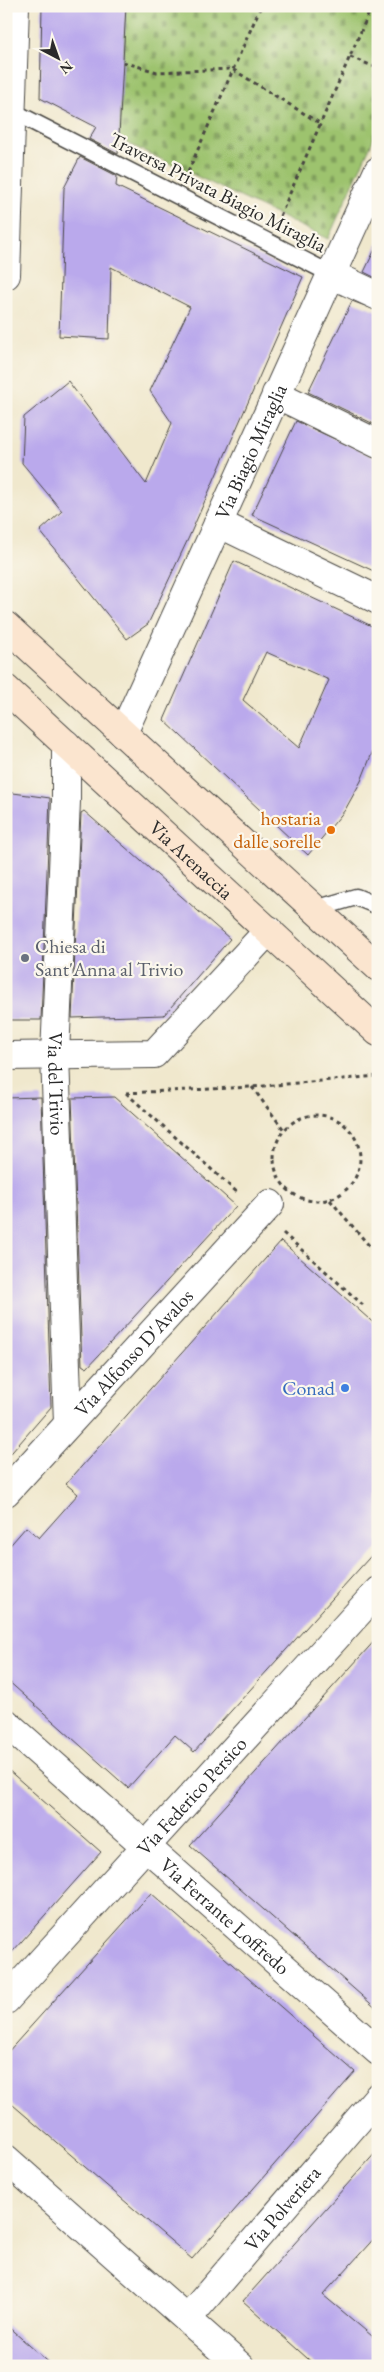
<svg xmlns="http://www.w3.org/2000/svg" width="384" height="2372" font-family="'EB Garamond',serif">
	<defs>
		<pattern id="cemetery-stones" width="16" height="16" patternUnits="userSpaceOnUse" patternTransform="scale(1.25)"><rect width="16" height="16" fill="#9dc36e"/><path d="M2 7V4a2 2 0 0 1 4 0v3zM10 15v-3a2 2 0 0 1 4 0v3z" fill="#809f5b"/></pattern>
	</defs>
	<rect width="100%" height="100%" fill="#fbf7ec"/>
	<filter id="ink" filterUnits="userSpaceOnUse"><feTurbulence type="fractalNoise" baseFrequency=".02" numOctaves="2"/><feDisplacementMap in="SourceGraphic" scale="10" xChannelSelector="R" yChannelSelector="G"/><feConvolveMatrix kernelMatrix="1 2 1 2 8 2 1 2 1" color-interpolation-filters="sRGB"/></filter>
	<filter id="wash" filterUnits="userSpaceOnUse"><feTurbulence type="fractalNoise" baseFrequency=".0096" numOctaves="4" result="noise"/><feDisplacementMap in="SourceGraphic" scale="20" xChannelSelector="R" yChannelSelector="G"/><feGaussianBlur stdDeviation="1.12" result="paint"/><feColorMatrix in="noise" values="0 0 0 0 0 0 0 0 0 0 0 0 0 0 0 0 0 1.4 0 .05"/><feComposite in="paint" operator="in"/></filter>
	<g filter="url(#wash)">
		<rect width="100%" height="100%" fill="#f0e8cd"/>
		<!-- cemetery -->
		<path fill="url(#cemetery-stones)" stroke="#64774c" d="M126,6H378V129L328,239L119,139Z"/>
		<g id="blocks">
			<!-- building -->
			<path fill="#baa9ec" fill-rule="evenodd" d="M42,6H126L118,154L89,139L96,127L40,98Z
				M80,157L117,176L116,186L303,277L189,537L148,624L127,639L40,531L62,511L22,463L24,417L68,381L146,484L172,423L150,391L190,307L111,267L109,339L59,336L64,188Z
				M378,243V279L364,272Z
				M352,301L378,311V426L308,392Z
				M296,421L378,459V573L252,515Z
				M234,561L378,629V738L361,781L345,810L308,855L164,720ZM266,652L329,680L299,748L243,700Z
				M6,792L50,798L41,1020H6Z
				M84,811L230,939L164,1015L72,1018L81,813Z
				M41,1097L51,1407L6,1459V1098Z
				M114,1097L236,1206L87,1368L82,1365L72,1098Z
				M281,1241L378,1327V1548L194,1752L175,1735L128,1788L6,1679V1550L26,1527L39,1538L78,1494L66,1484Z
				M378,1637V2010L190,1845Z
				M6,1768L101,1852L6,1959Z
				M151,1893L355,2072L192,2259L6,2099V2054Z
				M378,2150V2234L323,2295L378,2341V2366H316L243,2301Z
				M6,2325L53,2366H6Z"/>
		</g>
	</g>
	<g filter="url(#ink)">
		<use href="#blocks" fill-opacity="0" stroke="#494743" stroke-width="1"/>
		<g fill="none" stroke-linecap="round" stroke-linejoin="round">
			<!-- lane casing -->
			<g stroke="#494743" stroke-width="19">
				<path id="lane" d="M6,108L331,274
					M315,909L356,897L378,906"/>
			</g>
			<!-- street casing -->
			<g stroke="#494743" stroke-width="30">
				<g id="street">
					<path d="M331,274L378,296"/>
					<path d="M6,275L15,6"/>
					<path d="M276,394L378,444"/>
					<path d="M218,523L378,600"/>
					<path id="s1" d="M123,733L378,171"/>
					<path id="s2" d="M66,744V801L55,1055L68,1423"/>
					<path d="M6,1056L154,1054L269,930"/>
					<path id="s3" d="M6,1492L270,1204"/>
					<path id="s4" d="M6,1723L378,2051"/>
					<path id="s5" d="M6,2000L378,1591"/>
					<path d="M6,2159L240,2366"/>
					<path id="s6" d="M187,2319L378,2097"/>
				</g>
			</g>
			<!-- secondary casing -->
			<g stroke="#494743" stroke-width="30">
				<g id="secondary">
					<path d="M6,626L378,967"/>
					<path id="s7" d="M6,689L378,1032"/>
				</g>
			</g>
			<!-- path -->
			<path stroke="#494743" stroke-width="3" stroke-dasharray="4 4" stroke-linecap="butt" d="M350,57L378,68
				M123,62L157,72L232,69L321,124
				M188,172L261,6
				M280,216L372,6
				M252,1087L284,1130
				M126,1093L239,1194
				M126,1093L252,1087L378,1076
				M274 1158a43 43 0 1 1 86 0a43 43 0 1 1-86 0Z
				M330,1200L378,1256
				M283,1233L363,1305"/>
			<!-- lane -->
			<use href="#lane" stroke="#fff" stroke-width="16"/>
			<!-- street -->
			<use href="#street" stroke="#fff" stroke-width="28"/>
			<!-- secondary -->
			<use href="#secondary" stroke="#fbe5cf" stroke-width="28"/>
		</g>
	</g>
	<!-- markers -->
	<circle fill="#e8710a" stroke="#fbf7ec" stroke-width="2" cx="331" cy="830" r="5"/>
	<circle fill="#6b7280" stroke="#fbf7ec" stroke-width="2" cx="25" cy="958" r="5"/>
	<circle fill="#3f7fe0" stroke="#fbf7ec" stroke-width="2" cx="345" cy="1388" r="5"/>
	<g text-anchor="middle" stroke-width="4.5" stroke-linejoin="round" paint-order="stroke">
		<!-- street labels -->
		<g font-size="20" fill="#2b2b2b" stroke="#fbf7ec">
			<text transform="translate(218 192) rotate(27)" y="7">Traversa Privata Biagio Miraglia</text>
			<text dy="7" stroke="none"><textPath href="#s1" startOffset="309">Via Biagio Miraglia</textPath></text>
			<text dy="7" stroke="none"><textPath href="#s7" startOffset="252">Via Arenaccia</textPath></text>
			<text dy="7" stroke="none"><textPath href="#s2" startOffset="340">Via del Trivio</textPath></text>
			<text dy="7" stroke="none"><textPath href="#s3" startOffset="189">Via Alfonso D'Avalos</textPath></text>
			<text dy="7" stroke="none"><textPath href="#s5" startOffset="276">Via Federico Persico</textPath></text>
			<text dy="7" stroke="none"><textPath href="#s4" startOffset="292">Via Ferrante Loffredo</textPath></text>
			<text dy="7" stroke="none"><textPath href="#s6" startOffset="146">Via Polveriera</textPath></text>
		</g>
		<!-- food labels -->
		<g font-size="20" fill="#c56008" stroke="#fbf7ec" text-anchor="end">
			<text x="321" y="825">hostaria<tspan x="321" dy="23">dalle sorelle</tspan></text>
		</g>
		<!-- worship labels -->
		<g font-size="20" fill="#5b616d" stroke="#fbf7ec" text-anchor="start">
			<text x="35" y="953">Chiesa di<tspan x="35" dy="23">Sant'Anna al Trivio</tspan></text>
		</g>
		<!-- shop labels -->
		<g font-size="20" fill="#366cbe" stroke="#fbf7ec" text-anchor="end">
			<text x="335" y="1395">Conad</text>
		</g>
	</g>
	<!-- margin -->
	<rect width="384" height="2372" fill="none" stroke="#fbf7ec" stroke-width="25"/>
	<!-- north arrow -->
	<g transform="translate(58 58) rotate(139)" stroke="#fbf7ec" stroke-width="4" paint-order="stroke">
	<path d="M0-4L9 19L0 12L-9 19Z" fill="#2b2b2b"/>
	<text y="-8" font-size="14" font-weight="bold" text-anchor="middle" fill="#2b2b2b">N</text>
	</g>
</svg>
